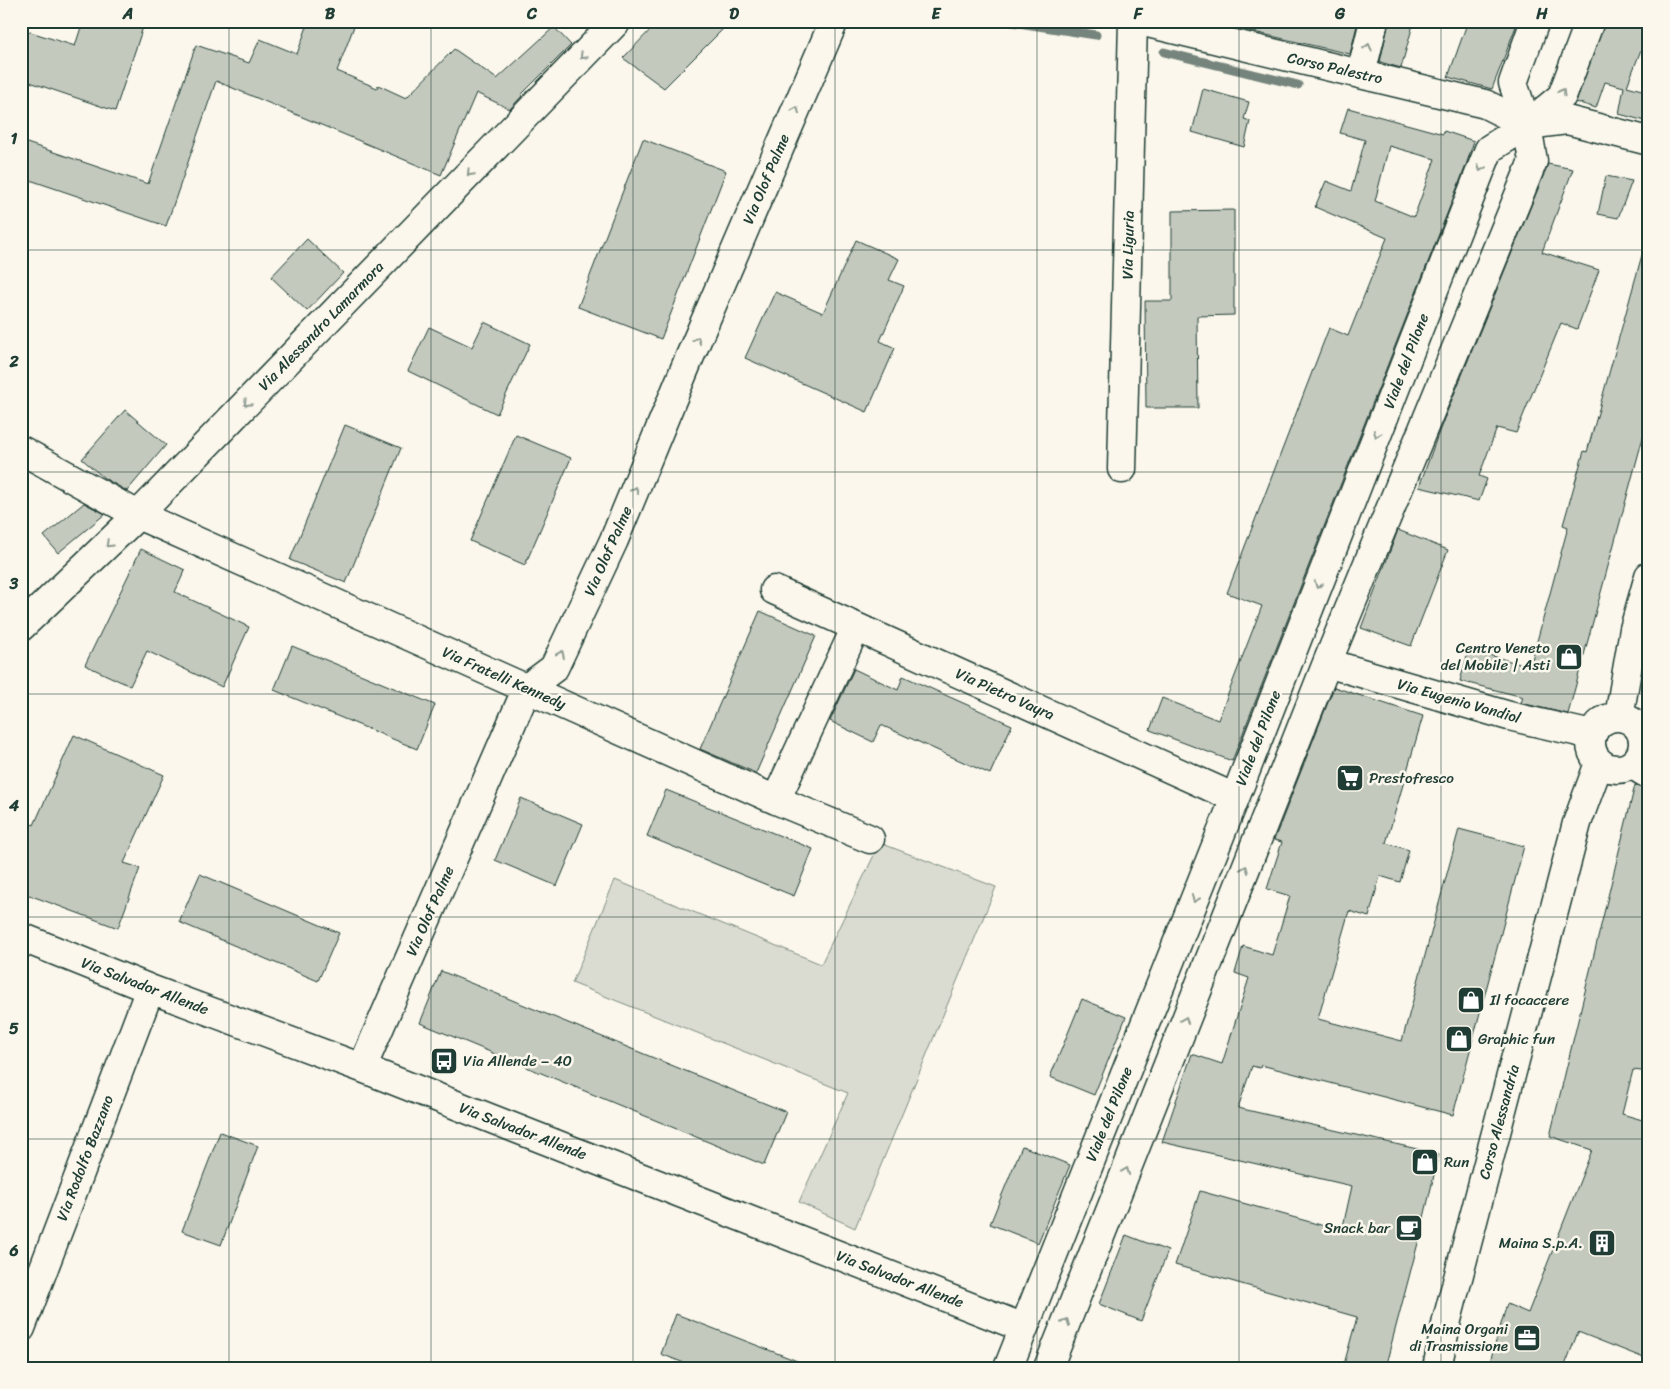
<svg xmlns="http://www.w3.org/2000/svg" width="1670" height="1389" font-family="Sriracha,sans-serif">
	<rect width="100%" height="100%" fill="#fbf7ec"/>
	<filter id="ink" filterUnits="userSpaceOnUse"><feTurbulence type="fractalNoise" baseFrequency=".02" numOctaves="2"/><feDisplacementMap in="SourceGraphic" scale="10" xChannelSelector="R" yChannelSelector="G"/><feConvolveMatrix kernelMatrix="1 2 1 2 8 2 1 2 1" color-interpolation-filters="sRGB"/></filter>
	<g filter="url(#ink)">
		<!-- green -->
		<path fill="#dbdcd1" stroke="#7d8c82" d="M880,843L996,887L855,1228L799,1202L848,1093L572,983L615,880L821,964Z"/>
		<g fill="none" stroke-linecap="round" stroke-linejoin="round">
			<!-- stream -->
			<path stroke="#74847b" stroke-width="9" d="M1005,21L1096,35
				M1164,52L1298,85"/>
		</g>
		<!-- building -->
		<path fill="#c4c9be" stroke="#1f3d34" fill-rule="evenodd" d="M83,21H145L115,111L21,79V29L75,46Z
			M309,21H356L337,71L377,88L378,85L406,98L454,49L497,79L554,27L571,45L521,95L522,96L510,109L476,93L441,175L216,81L166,226L21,177V141L148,184L196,45L249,63L260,39L297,54Z
			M659,21H731L664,88L623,58Z
			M1246,21H1358L1350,54L1245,30Z
			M1389,21H1414L1401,68L1380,62Z
			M1468,21H1518L1492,89L1448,77Z
			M1605,21H1649V29L1627,86L1649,92V122L1619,114L1624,87L1605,82L1596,108L1576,102Z
			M1203,89L1249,102L1244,119L1250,121L1244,147L1192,132Z
			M1348,108L1443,134L1444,131L1474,141L1465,168L1232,761L1150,730L1162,698L1218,720L1262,606L1227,593L1329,328L1348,336L1387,238L1315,207L1326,181L1351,191L1365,140L1340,133ZM1389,146L1435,159L1414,217L1375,201Z
			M643,139L726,171L661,339L578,307Z
			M1548,164L1573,169L1542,252L1599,270L1577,329L1561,323L1516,433L1497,428L1479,476L1487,479L1479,501L1419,487L1440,429Z
			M1606,176L1632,181L1618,218L1598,214Z
			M1234,210V315L1197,316L1198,408H1146L1145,301H1172V211Z
			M307,239L343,273L307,311L271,277Z
			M856,240L899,259L889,280L904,286L880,341L895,348L867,412L745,358L775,292L823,313Z
			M1642,255L1649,256V415L1568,714L1521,703L1523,697L1460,681L1469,649L1530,667L1568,527L1563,525L1584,451L1587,452Z
			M484,322L530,344L497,414L408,371L429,327L472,347Z
			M125,410L166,445L127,491L104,478L82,459Z
			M345,425L401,448L346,583L290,560Z
			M516,435L571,458L525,565L470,541Z
			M84,503L105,514L58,553L44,536Z
			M1398,530L1448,550L1411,646L1361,628Z
			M141,549L185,570L175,592L249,627L222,687L147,651L130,686L85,665Z
			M760,611L816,636L756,773L700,749Z
			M292,646L435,705L417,749L274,690Z
			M854,669L898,690L903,676L1012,725L990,774L881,725L873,742L830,721Z
			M1334,687L1423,716L1386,843L1409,850L1400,882L1380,876L1369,917L1349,911L1318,1019L1402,1041L1459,829L1524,846L1453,1115L1261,1065L1260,1068L1252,1066L1238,1108L1439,1154L1418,1243L1385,1368H1343L1357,1317L1175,1265L1200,1191L1342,1231L1352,1186L1162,1142L1192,1054L1222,1064L1249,978L1235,973L1243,946L1272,955L1290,896L1267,889L1282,842L1274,840Z
			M74,735L164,775L124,863L140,868L118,928L21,892V820L34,825Z
			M1635,785L1649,791V1072L1633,1070L1622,1114L1649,1122V1360L1578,1332L1564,1368H1488L1507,1304L1528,1313L1592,1150L1550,1136Z
			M666,790L813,849L794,896L647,836Z
			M521,798L583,824L557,886L495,860Z
			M200,874L339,933L318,981L179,922Z
			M441,971L786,1112L764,1165L420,1023Z
			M1082,999L1126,1017L1094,1095L1050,1077Z
			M220,1132L258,1146L221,1245L182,1231Z
			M1022,1146L1070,1165L1038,1243L990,1224Z
			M1126,1235L1168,1251L1141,1321L1099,1304Z
			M676,1314L810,1366L809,1368H697L661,1354Z"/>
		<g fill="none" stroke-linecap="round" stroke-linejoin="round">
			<!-- street casing -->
			<g stroke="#1f3d34" stroke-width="31">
				<path id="street" d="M1361,74L1374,21
					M21,450L138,515L776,800L870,839
					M1122,469L1133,21
					M774,590L1235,798
					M21,627L138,515L617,21
					M1327,663L1509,716L1592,735
					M776,800L856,627
					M21,937L150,989L362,1068L1024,1328
					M362,1068L527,688L554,668L614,540L688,361L834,21
					M21,1328L150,989
					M1008,1368L1235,798L1489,149L1527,125L1562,96L1590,21
					M1048,1368L1327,663L1533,161L1527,125L1513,83L1535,21"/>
			</g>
			<!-- secondary casing -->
			<g stroke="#1f3d34" stroke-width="31">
				<path id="secondary" d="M1139,21L1485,104L1527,125L1567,120L1649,141
					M1633,765L1649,775"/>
			</g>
			<!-- primary casing -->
			<g stroke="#1f3d34" stroke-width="31">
				<path id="primary" d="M1591 743a26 26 0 1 1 52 0a26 26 0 1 1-52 0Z
					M1619,717L1634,629L1649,576
					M1437,1368L1447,1320L1577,823L1599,763"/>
			</g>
			<!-- street -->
			<use href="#street" stroke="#fbf7ec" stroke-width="28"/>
			<!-- secondary -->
			<use href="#secondary" stroke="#fbf7ec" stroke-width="28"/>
			<!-- primary -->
			<use href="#primary" stroke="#fbf7ec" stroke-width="28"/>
		</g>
		<!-- one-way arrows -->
		<defs><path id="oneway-chevron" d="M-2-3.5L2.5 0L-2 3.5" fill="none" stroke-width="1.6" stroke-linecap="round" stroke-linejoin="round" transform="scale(1.25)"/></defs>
		<g stroke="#8d9a90">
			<use href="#oneway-chevron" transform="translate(1368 47) rotate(-76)"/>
			<use href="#oneway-chevron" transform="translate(583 56) rotate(134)"/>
			<use href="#oneway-chevron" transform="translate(1562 92) rotate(-60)"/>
			<use href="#oneway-chevron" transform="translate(796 110) rotate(-67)"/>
			<use href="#oneway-chevron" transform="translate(1481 168) rotate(111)"/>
			<use href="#oneway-chevron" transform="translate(470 173) rotate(134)"/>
			<use href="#oneway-chevron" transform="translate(697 340) rotate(-67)"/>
			<use href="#oneway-chevron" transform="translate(247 403) rotate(134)"/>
			<use href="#oneway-chevron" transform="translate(1377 434) rotate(111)"/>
			<use href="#oneway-chevron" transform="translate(635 490) rotate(-68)"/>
			<use href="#oneway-chevron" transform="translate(109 544) rotate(136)"/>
			<use href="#oneway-chevron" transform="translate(1318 585) rotate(111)"/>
			<use href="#oneway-chevron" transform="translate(561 654) rotate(-65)"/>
			<use href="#oneway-chevron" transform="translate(1245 869) rotate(-68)"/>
			<use href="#oneway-chevron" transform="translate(1195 899) rotate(112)"/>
			<use href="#oneway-chevron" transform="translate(1185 1020) rotate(-68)"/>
			<use href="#oneway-chevron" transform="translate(1126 1171) rotate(-68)"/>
			<use href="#oneway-chevron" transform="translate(1066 1322) rotate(-68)"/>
		</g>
	</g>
	<!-- grid -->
	<path fill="none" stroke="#1f3d34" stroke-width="1" stroke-opacity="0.55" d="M229,21V1368M431,21V1368M633,21V1368M835,21V1368M1037,21V1368M1239,21V1368M1441,21V1368M21,250H1649M21,472H1649M21,694H1649M21,917H1649M21,1139H1649"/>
	<!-- icons -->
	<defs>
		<g id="shop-square" transform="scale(1.4375)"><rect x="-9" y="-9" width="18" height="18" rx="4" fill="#1f3d34" stroke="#fbf7ec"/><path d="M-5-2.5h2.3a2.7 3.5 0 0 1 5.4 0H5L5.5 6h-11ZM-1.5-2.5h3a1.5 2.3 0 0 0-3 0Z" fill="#fff"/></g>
		<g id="supermarket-square" transform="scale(1.4375)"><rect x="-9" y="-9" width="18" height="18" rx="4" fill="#1f3d34" stroke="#fbf7ec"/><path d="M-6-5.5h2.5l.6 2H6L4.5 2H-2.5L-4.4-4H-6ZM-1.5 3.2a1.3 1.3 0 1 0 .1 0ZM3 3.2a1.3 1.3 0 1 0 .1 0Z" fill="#fff"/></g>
		<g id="bus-square" transform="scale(1.4375)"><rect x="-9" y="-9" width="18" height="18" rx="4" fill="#1f3d34" stroke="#fbf7ec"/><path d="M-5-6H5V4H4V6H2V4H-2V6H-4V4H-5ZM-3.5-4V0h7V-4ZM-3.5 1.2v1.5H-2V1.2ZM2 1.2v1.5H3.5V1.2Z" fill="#fff"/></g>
		<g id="cafe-square" transform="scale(1.4375)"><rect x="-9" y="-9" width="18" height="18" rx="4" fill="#1f3d34" stroke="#fbf7ec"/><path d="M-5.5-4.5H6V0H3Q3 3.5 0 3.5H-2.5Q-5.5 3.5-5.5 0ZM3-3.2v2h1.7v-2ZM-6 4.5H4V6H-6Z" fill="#fff"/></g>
		<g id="building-square" transform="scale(1.4375)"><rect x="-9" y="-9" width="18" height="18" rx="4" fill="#1f3d34" stroke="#fbf7ec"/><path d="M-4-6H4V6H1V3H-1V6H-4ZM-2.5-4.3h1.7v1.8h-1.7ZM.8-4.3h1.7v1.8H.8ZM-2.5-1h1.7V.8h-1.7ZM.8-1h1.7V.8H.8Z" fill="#fff"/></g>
		<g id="office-square" transform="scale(1.4375)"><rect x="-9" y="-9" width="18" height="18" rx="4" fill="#1f3d34" stroke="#fbf7ec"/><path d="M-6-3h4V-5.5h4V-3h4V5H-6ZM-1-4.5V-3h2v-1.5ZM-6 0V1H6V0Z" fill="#fff"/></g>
	</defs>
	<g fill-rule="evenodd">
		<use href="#shop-square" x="1569" y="657"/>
		<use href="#supermarket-square" x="1350" y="778"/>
		<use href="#shop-square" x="1471" y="1000"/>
		<use href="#shop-square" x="1459" y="1039"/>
		<use href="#bus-square" x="444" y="1061"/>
		<use href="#shop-square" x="1425" y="1162"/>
		<use href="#cafe-square" x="1409" y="1228"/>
		<use href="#building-square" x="1602" y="1243"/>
		<use href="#office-square" x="1527" y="1338"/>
	</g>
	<g text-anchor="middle" stroke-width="5" stroke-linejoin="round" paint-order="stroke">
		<!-- street labels -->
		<g font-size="15" fill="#1f3d34" stroke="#fbf7ec">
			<text transform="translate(1335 68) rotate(13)" y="5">Corso Palestro</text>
			<text transform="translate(766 179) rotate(-67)" y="5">Via Olof Palme</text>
			<text transform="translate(1128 245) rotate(-89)" y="5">Via Liguria</text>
			<text transform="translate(321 326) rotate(-46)" y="5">Via Alessandro Lamarmora</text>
			<text transform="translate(1406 361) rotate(-69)" y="5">Viale del Pilone</text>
			<text transform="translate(608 551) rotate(-66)" y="5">Via Olof Palme</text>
			<text transform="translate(504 678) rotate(24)" y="5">Via Fratelli Kennedy</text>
			<text transform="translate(1005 694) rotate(24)" y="5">Via Pietro Vayra</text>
			<text transform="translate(1459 701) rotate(16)" y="5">Via Eugenio Vandiol</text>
			<text transform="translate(1258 738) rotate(-69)" y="5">Viale del Pilone</text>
			<text transform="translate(430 911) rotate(-66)" y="5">Via Olof Palme</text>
			<text transform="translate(145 986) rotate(21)" y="5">Via Salvador Allende</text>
			<text transform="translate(1109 1114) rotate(-68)" y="5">Viale del Pilone</text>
			<text transform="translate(1499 1122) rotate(-75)" y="5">Corso Alessandria</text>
			<text transform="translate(523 1131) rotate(21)" y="5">Via Salvador Allende</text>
			<text transform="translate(85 1158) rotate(-69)" y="5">Via Rodolfo Bazzano</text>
			<text transform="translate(900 1279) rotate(21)" y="5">Via Salvador Allende</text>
		</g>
		<!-- poi labels -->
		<g font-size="15" fill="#1f3d34" stroke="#fbf7ec" text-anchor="start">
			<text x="1550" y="653" text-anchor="end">Centro Veneto<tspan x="1550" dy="17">del Mobile | Asti</tspan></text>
			<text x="1369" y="783">Prestofresco</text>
			<text x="1490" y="1005">Il focaccere</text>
			<text x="1478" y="1044">Graphic fun</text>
			<text x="463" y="1066">Via Allende – 40</text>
			<text x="1444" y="1167">Run</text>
			<text x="1390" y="1233" text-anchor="end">Snack bar</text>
			<text x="1583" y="1248" text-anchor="end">Maina S.p.A.</text>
			<text x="1508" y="1334" text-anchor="end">Maina Organi<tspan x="1508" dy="17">di Trasmissione</tspan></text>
		</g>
	</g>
	<!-- margin -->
	<rect width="1670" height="1389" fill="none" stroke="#fbf7ec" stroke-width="55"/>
	<rect x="28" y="28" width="1614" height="1334" fill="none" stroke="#1f3d34" stroke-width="2"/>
	<g font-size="16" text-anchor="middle" font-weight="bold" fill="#1f3d34">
		<text x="128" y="19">A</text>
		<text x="330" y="19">B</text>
		<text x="532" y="19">C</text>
		<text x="734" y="19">D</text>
		<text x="936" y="19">E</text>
		<text x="1138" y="19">F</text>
		<text x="1340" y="19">G</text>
		<text x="1542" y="19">H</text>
		<text x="14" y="144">1</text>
		<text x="14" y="367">2</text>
		<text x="14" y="589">3</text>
		<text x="14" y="811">4</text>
		<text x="14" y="1034">5</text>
		<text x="14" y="1256">6</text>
	</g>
</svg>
